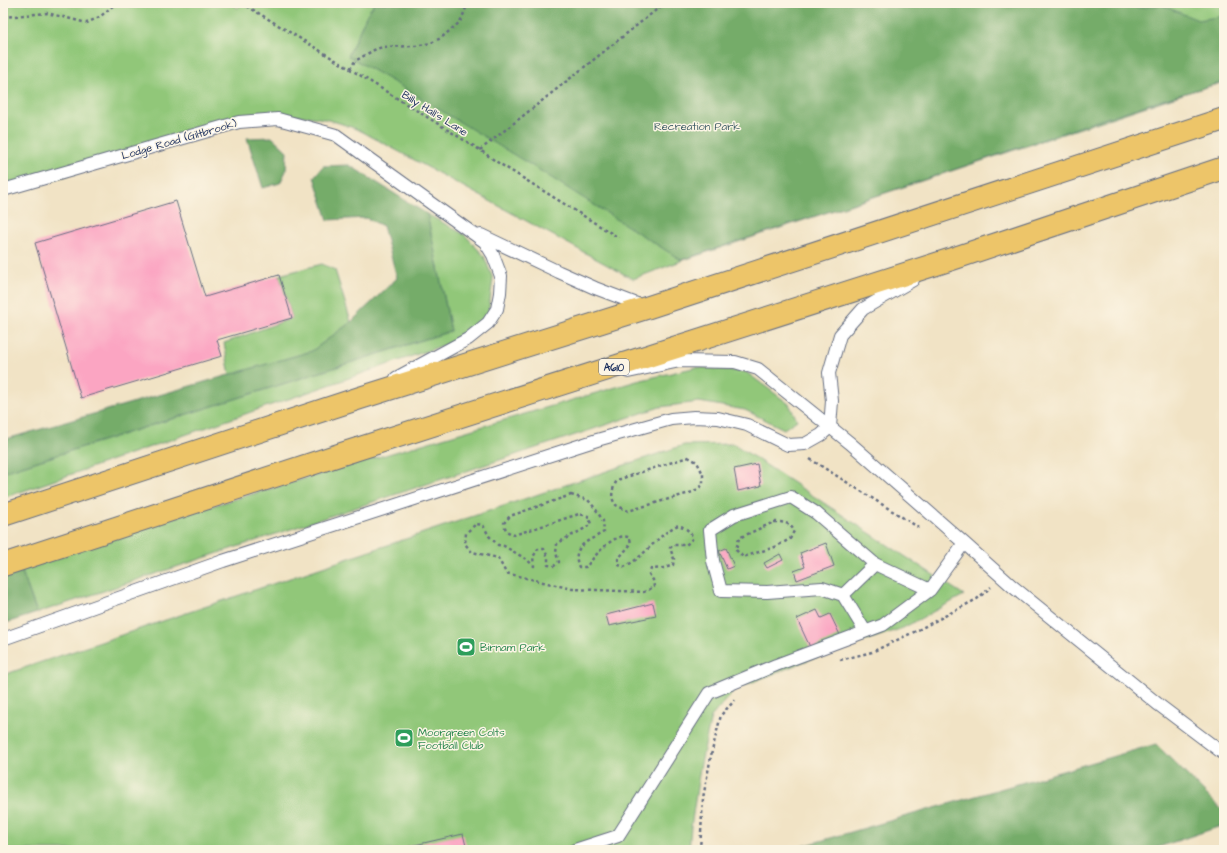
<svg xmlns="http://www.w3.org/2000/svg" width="1227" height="853" font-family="'Architects Daughter',sans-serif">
	<rect width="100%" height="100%" fill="#fcf5e5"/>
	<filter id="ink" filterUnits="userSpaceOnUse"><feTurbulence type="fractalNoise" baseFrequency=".025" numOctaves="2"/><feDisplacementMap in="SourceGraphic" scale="8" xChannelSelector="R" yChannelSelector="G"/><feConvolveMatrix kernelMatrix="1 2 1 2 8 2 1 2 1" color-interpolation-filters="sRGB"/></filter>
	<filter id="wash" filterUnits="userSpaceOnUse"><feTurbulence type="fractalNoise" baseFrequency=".012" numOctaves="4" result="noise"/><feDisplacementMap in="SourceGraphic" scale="16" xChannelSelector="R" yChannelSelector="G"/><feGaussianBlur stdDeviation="0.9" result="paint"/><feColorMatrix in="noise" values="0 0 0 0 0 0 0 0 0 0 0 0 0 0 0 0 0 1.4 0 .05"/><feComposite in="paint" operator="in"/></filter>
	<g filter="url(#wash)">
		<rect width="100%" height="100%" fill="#f1e3c5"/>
		<!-- green -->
		<path fill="#91c779" stroke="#567b6c" d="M3,3H229L238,8L242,3H1224V82L1186,93L681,261L633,279L361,131C342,123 322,117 301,116C286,115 271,116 256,117L3,195Z
			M427,214L465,235L484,256L493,279L488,315L450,343L3,498V472L451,331Z
			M322,264L335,270L351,322L312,351L230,375L224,343L292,318L279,275Z
			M697,367L746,372L789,404L797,420L784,429L745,410L699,402L660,407L37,613L21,569L140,527L637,381Z
			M734,444L964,595L903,628L808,660L735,689L711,717L700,768L691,827L689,850H3V675L684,445Z"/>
		<!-- forest -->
		<path fill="#74ac69" stroke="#486e64" d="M375,3H1121L1139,8L1161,5L1198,20L1224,16V82C1136,106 1051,137 965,166C871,198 776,229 681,260L539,170L402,87L348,56L367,14Z
			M272,137L287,151L286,171L280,183L263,188L247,138Z
			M349,165L427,214L451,331L3,472V440L312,351L351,322L397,278L383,226L366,218L328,220L314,177L323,166Z
			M21,569L37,613L3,624V575Z
			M1156,744L1224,812V825L1150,850H789Z"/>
		<g id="blocks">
			<!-- building -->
			<path fill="#fba5c2" d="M176,201L205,297L279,275L292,318L217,340L222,356L81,398L35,243Z
				M757,464L761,486L738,491L734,469Z
				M826,543L834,566L797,580L794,571L805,567L800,553Z
				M726,548L734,566L727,569L719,551Z
				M780,554L783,560L767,568L764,563Z
				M653,603L656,616L609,626L606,615Z
				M817,610L821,618L830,614L840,635L811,649L797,619Z
				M463,834L466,846L449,850H407L406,847Z"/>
		</g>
	</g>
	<g filter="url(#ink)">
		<use href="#blocks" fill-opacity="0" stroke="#666e82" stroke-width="1"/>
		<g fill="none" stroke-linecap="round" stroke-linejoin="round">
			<!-- service casing -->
			<g stroke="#666e82" stroke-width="14">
				<path id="service" d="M3,190L239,122L278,119L336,135L485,242L493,255L501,276L500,293L497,309L488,323L468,339L396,378
					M481,235L559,272L595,288L645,307
					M628,372L680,361L735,362L758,369L850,443L964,543L1012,586L1159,705L1224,754
					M843,595L875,564
					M865,631L843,595L822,588L767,592L721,591L713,561L710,530L734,515L791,497L816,513L875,564L930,590
					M3,639L223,561L597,440L671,419L694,417L718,418L747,425L788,445L805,444L821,435L830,427L832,401L829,373L840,335L863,309L913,280
					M575,850L618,836L709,693L776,665L883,625L930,590L964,543"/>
			</g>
			<!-- trunk casing -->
			<g stroke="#666e82" stroke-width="24">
				<path id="trunk" d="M3,515L360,398L646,308L1224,119
					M3,565L348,452L952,259L1224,168"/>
			</g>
			<!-- path -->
			<path stroke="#666e82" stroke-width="2.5" stroke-dasharray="3 3" stroke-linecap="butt" d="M242,3L350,69L480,150L497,162L619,238
				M3,17L47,13L87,23L101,16L116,3
				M350,69L355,61L374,50L382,47L415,46L431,43L441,38L460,22L465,11L467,3
				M480,150L665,3
				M688,457L697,462L703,474V485L693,492L628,511C625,509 619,507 616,505C609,497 613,488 617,480Z
				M810,459L921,529
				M571,495L588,500L595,508L603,521L604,532C589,541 570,546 579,567H586C595,556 615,530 630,538L631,544L618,559L619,565L624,567C645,557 657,535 678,525C686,528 689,530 693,538L686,545H673L670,548L674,559L673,565L665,568L651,569L649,574L653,580L654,587L644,592L572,589L506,573L498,558L472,552L465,544L466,533L476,524L483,525L489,536L498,545L504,546L526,559L534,566L533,557L538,549H544L548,557V565L554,566L559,562L556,553L557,544C568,536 581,532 591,524L588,516L579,514L514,535L506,531L504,523L510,516Z
				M774,522C783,522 790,522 794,531L790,539L775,547L743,557L736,550L739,538Z
				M840,660L872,652L918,630L977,599L991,587
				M700,850L703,798L712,751L721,715L735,700"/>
			<!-- service -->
			<use href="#service" stroke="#fff" stroke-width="12"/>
			<!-- trunk -->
			<use href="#trunk" stroke="#edc569" stroke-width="22"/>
		</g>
	</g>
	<!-- icons -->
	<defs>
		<g id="stadium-square" transform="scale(1)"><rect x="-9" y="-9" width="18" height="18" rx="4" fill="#2e9e5b" stroke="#fcf5e5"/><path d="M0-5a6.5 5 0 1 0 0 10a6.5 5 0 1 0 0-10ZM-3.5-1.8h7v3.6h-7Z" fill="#fff"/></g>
	</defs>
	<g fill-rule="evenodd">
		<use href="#stadium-square" x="466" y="647"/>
		<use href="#stadium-square" x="404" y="738"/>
	</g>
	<g text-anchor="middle" stroke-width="3" stroke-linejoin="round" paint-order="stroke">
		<!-- shield labels -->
		<rect fill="#fcf5e5" stroke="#5e6a86" stroke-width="1" x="599" y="359" width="30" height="16" rx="3"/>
		<g font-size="10" font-weight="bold" fill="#1b2f5e">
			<text x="614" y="371">A610</text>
		</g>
		<!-- street labels -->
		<g font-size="11" fill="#1b2f5e" stroke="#fcf5e5">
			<text transform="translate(435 113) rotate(32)" y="4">Billy Hall's Lane</text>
			<text transform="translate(179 139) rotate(-16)" y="4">Lodge Road (Giltbrook)</text>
		</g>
		<!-- park labels -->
		<g font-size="11" fill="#3e5d66" stroke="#fcf5e5">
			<text x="697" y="130">Recreation Park</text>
		</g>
		<!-- leisure labels -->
		<g font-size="11" fill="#27864d" stroke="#fcf5e5" text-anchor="start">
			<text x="480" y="651">Birnam Park</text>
			<text x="418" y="736">Moorgreen Colts<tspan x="418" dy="13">Football Club</tspan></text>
		</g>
	</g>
	<!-- margin -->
	<rect width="1227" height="853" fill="none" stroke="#fcf5e5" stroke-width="16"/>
</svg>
